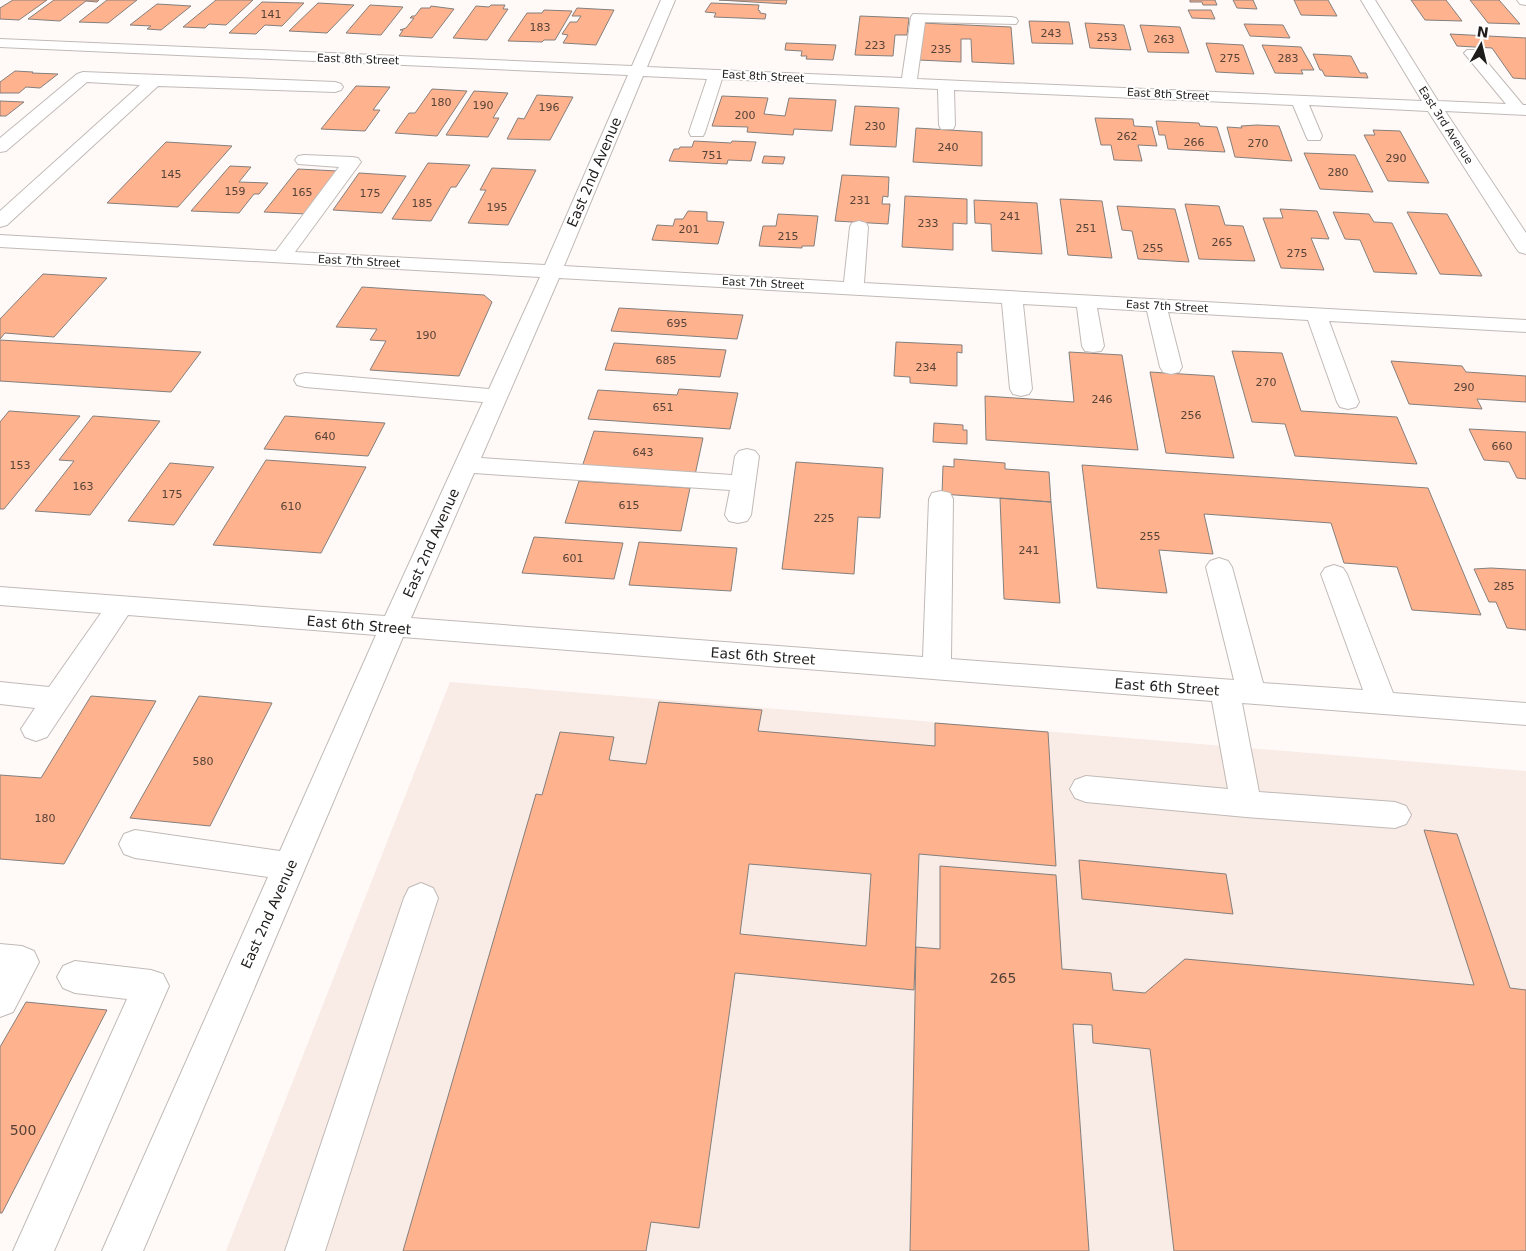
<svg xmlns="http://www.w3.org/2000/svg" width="1526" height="1251" font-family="'DejaVu Sans',sans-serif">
	<rect width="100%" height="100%" fill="#fffaf8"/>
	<!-- built -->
	<path fill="#f9ebe5" d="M450,682L1526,771V1251H226Z"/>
	<!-- building -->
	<path fill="#ffb28e" stroke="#847f7c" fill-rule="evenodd" d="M13,0H47L19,20L0,19V8Z
		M54,0H99L97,2L86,1L60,21L28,19Z
		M107,0H137L108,23L79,22Z
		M216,0H253L226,25L209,24L205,28L183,27Z
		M719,0H787L786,4Z
		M1190,0H1215L1217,5H1203L1202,2H1190Z
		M1233,0H1253L1257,9L1237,8Z
		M1294,0H1328L1337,16L1301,15Z
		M1411,0H1446L1462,21L1425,20Z
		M1470,0H1499L1520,24L1488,23Z
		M262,2L304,3L282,26L265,25L256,34L229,33Z
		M318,3L354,5L327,33L289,31Z
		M711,3L759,5L758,10L760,11V13L766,14L765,19L714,17L716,13L705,12Z
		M157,4L191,6L161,30L147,29L151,26L130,25Z
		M370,5L403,7L381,35L346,33Z
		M491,5H505L503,9H508L487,40L453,38L476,6L489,7Z
		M431,6L454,9L432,38L399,36L403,30H400L406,28L414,18H410L412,16H415L421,8H430Z
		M577,8L614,10L596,45L563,43L568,35L562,34L570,22H577L581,16H572Z
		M544,10L572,11L555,40H544L542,42L508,41L527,13H542Z
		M1188,10H1211L1215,19L1192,18Z
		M860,16L909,18L907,35H895L893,56L855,55Z
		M1029,21L1069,22L1073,44L1032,43Z
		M921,23L1011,27L1014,64L972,62L971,39H961V62L919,60Z
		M1085,23L1124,25L1131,50L1090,48Z
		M1244,24L1283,25L1290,38L1250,36Z
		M1140,25L1180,27L1189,53L1148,52Z
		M1450,34L1526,38V79L1513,78L1492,48L1457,46Z
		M786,43L836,45L833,60L806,59L807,56H801L802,51L785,50Z
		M1206,43L1243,45L1254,74L1216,72Z
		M1262,45L1301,47L1314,70H1301L1303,74L1275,73Z
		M1313,54L1351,56L1360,73H1366L1368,78L1325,76L1322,70H1320Z
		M15,71L33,72L32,73L58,74L40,88L26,87L19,93H0V82Z
		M356,86L390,87L373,110H380L365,131L321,129Z
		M432,89L467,91L437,136L395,133L409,113H415Z
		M474,91L508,93L493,118H499L488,137L446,135Z
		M537,95L573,97L550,140L507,139L518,118L524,119Z
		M722,96L768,98L764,114L785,116L789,98L836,100L832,131L794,129L793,135L747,132L748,127L712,126Z
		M0,101L24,102L6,116H0Z
		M855,106L899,108L896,147L850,145Z
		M1095,118L1133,119L1134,126L1152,127L1157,146L1138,145L1142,161L1114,160L1111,145H1101Z
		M1156,121L1199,123L1200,126L1217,127L1225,152L1168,149L1165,135H1159Z
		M1257,125L1279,126L1292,161L1235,157L1227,127L1242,128L1241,126Z
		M916,128L982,132V166L913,162Z
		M1373,130L1400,131L1429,183L1388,181L1364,135H1375Z
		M694,141L731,143L732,141L756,142L751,161L728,160L727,164L669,161L674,149H679L680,147H692Z
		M166,142L232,146L178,207L107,203Z
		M1304,153L1355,155L1373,192L1320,189Z
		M764,156L785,157L783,164L762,163Z
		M428,163L470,165L456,187H451L431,221L392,219Z
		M230,166L251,167L239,182L268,183L259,194H254L239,213L191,211Z
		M492,168L536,170L508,225L468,223L486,190H480Z
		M298,169L338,171L306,214L264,212Z
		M359,173L406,176L382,213L333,210Z
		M842,175L889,177L888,197L883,196L882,204H890L888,224L835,221Z
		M905,196L967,199V224L953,223V250L902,247Z
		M1060,199L1102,201L1112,258L1068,255Z
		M974,200L1037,203L1042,254L992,251L991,224L975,223Z
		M1185,204L1219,206L1225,225L1243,226L1255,261L1199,259Z
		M1117,206L1175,209L1189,262L1138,259L1132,231L1122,230Z
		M1280,209L1317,211L1329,239L1311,238L1324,270L1281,268L1263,218H1283Z
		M688,211L707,212V221L724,222L718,244L652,240L657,225L673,226L675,219H683Z
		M1333,212L1369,214L1374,222L1392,223L1417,274L1374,272L1360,240L1345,239Z
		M1407,212L1447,214L1482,276L1440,274Z
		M778,214L818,216L814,246H802V248L759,246L763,226H776Z
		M43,274L107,278L54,337L5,333L0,339V319Z
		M362,287L484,295L492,302L459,376L370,370L386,341L370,340L377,329L336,327Z
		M619,308L743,315L737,339L611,331Z
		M0,340L201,352L171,392L0,381Z
		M896,342L962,345V353L957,352V386L910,383V377L894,376Z
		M614,343L726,350L720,377L605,370Z
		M1232,351L1282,353L1301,411L1397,417L1417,464L1295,456L1285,424L1252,422Z
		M1069,352L1122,355L1138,450L986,440L985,396L1074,402Z
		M1391,361L1462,366L1466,372L1526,376V402L1477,399L1482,409L1409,404Z
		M1150,372L1214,376L1234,458L1166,453Z
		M679,389L738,393L730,429L588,419L598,390L677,395Z
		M9,411L80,416L4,509H0V422Z
		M93,416L160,421L90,515L35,511L74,461L59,460Z
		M285,416L385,423L368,456L264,449Z
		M934,423L963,425V430H967V444L933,442Z
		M1469,429L1526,432V479L1517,478L1509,462L1484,460Z
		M594,431L703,438L695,475L582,467Z
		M954,459L1005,463V469L1049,472L1051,502L942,494L943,466L954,467Z
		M266,460L366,467L321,553L213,545Z
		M796,462L883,468L880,518L858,517L854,574L782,569Z
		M170,463L214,467L174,525L128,521Z
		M1082,465L1428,488L1481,615L1412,610L1397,567L1344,563L1331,523L1204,514L1213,554L1159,550L1167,593L1097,588Z
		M579,481L690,488L681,531L565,523Z
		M1000,498L1051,502L1060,603L1004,599Z
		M534,537L623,543L614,579L522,573Z
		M639,542L737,548L731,591L629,585Z
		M1491,568L1526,570V630L1507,628L1496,602H1489L1474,569Z
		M91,696L156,701L64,864L0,859V775L41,778Z
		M199,696L272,703L210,826L130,818Z
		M659,702L762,710L758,731L935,746V723L1048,732L1056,866L919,854L914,990L735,973L699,1228L651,1222L646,1251H403L536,794L542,795L560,732L614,737L609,760L646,764ZM749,864L871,874L866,946L740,934Z
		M1424,830L1457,834L1510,988L1526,990V1251H1174L1150,1049L1093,1043L1092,1025L1073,1024L1089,1251H910L916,947L940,949V866L1056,875L1062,969L1111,973L1113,990L1145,993L1185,959L1474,985Z
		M1079,860L1226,874L1233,914L1082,899Z
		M26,1002L107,1010L2,1213H0V1047Z"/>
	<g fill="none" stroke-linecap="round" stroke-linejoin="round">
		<!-- minor casing -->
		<g stroke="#c0bab7" stroke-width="2">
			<path id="minor" d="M661,0H675L647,67L902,78L911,17L913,14L1011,17L1016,18L1018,21L1016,24L925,22L917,79L1422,101L1361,0H1375L1438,101L1506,104L1464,53L1467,50H1477L1523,105H1526V115L1445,111L1526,233V254L1519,252L1516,248L1428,111L1309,105L1322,136L1320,140H1308L1306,136L1293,105L954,90L955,125L953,129H941L939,125L938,89L722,79L705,132L703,136H691L689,132L707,79L643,76L564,266L844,282L850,227L852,223L859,221L866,223L868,227L864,283L1526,320V332L1329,321L1359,402L1356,407L1348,409L1340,407L1337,402L1308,320L1168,312L1182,367L1179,372L1171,374L1163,372L1160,367L1147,311L1097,308L1104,346L1101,351L1093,352L1085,351L1082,346L1077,307L1023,304L1032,389L1029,394L1021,396L1013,394L1010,389L1002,303L559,278L481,458L732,475L735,456L739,451L747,449L755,451L759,456L751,515L747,521L738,523L729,521L725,515L730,490L474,473L411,618L923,657L929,499L932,493L941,491L950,493L953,499L951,659L1234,680L1206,567L1210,561L1219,558L1228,561L1232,567L1263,683L1363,690L1321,574L1325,568L1334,565L1343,568L1347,574L1393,693L1526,703V725L1242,703L1259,792L1395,802L1406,806L1411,815L1406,824L1395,828L1246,817L1086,802L1075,798L1070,789L1075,780L1086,776L1228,789L1212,701L403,637L143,1251H102L268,877L135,858L124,854L119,844L124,834L135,830L280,851L376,635L128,615L47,737L36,741L25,737L21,729L35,708L0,704V682L49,687L101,613L0,605V587L385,616L483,402L305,387L297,385L294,380L297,375L305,373L489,389L540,277L0,247V235L276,251L339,167L298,164L295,160L298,156L304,155L352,157L358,158L361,162L295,252L545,265L628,75L0,47V39L632,66Z
				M1517,0H1526V5L1520,4Z
				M83,72L335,82L341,84L343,87L341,90L335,92L158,86L7,225L0,227V211L140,85L87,82L6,151L0,152V138L77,74Z
				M421,883L433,888L438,898L325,1251H285L404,898L409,888Z
				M0,944L22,946L34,951L39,962L13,1012L0,1017Z
				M75,961L151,970L163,974L169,986L54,1251H13L127,999L75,993L63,988L57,977L63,966Z"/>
		</g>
		<!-- minor -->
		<use href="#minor" fill="#fff" fill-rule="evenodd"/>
	</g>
	<g text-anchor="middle" stroke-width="4" stroke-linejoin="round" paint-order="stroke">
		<!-- number labels -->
		<g font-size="11" fill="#574238">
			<text x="271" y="18">141</text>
			<text x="540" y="31">183</text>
			<text x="1051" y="37">243</text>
			<text x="1107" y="41">253</text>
			<text x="1164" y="43">263</text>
			<text x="875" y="49">223</text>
			<text x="941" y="53">235</text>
			<text x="1230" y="62">275</text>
			<text x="1288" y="62">283</text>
			<text x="441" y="106">180</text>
			<text x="483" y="109">190</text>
			<text x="549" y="111">196</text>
			<text x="745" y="119">200</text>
			<text x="875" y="130">230</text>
			<text x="1127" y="140">262</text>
			<text x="1194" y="146">266</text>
			<text x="1258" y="147">270</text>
			<text x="948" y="151">240</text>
			<text x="712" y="159">751</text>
			<text x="1396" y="162">290</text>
			<text x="1338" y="176">280</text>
			<text x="171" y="178">145</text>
			<text x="235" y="195">159</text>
			<text x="302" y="196">165</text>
			<text x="370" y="197">175</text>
			<text x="860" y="204">231</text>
			<text x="422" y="207">185</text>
			<text x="497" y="211">195</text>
			<text x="1010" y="220">241</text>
			<text x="928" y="227">233</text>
			<text x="1086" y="232">251</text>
			<text x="689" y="233">201</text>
			<text x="788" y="240">215</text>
			<text x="1222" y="246">265</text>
			<text x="1153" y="252">255</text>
			<text x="1297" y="257">275</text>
			<text x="677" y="327">695</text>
			<text x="426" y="339">190</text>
			<text x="666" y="364">685</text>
			<text x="926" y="371">234</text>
			<text x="1266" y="386">270</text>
			<text x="1464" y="391">290</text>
			<text x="1102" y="403">246</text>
			<text x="663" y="411">651</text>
			<text x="1191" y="419">256</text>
			<text x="325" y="440">640</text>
			<text x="1502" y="450">660</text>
			<text x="643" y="456">643</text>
			<text x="20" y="469">153</text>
			<text x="83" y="490">163</text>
			<text x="172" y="498">175</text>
			<text x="629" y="509">615</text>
			<text x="291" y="510">610</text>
			<text x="824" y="522">225</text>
			<text x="1150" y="540">255</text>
			<text x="1029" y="554">241</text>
			<text x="573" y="562">601</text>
			<text x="1504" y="590">285</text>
			<text x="203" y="765">580</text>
			<text x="45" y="822">180</text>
		</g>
		<!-- far-street labels -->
		<g font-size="11" fill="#1f1d1c" stroke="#fff">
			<text transform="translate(358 59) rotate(2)" y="4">East 8th Street</text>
			<text transform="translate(763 76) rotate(3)" y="4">East 8th Street</text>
			<text transform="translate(1168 94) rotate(3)" y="4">East 8th Street</text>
			<text transform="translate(1446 125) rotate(57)" y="4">East 3rd Avenue</text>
			<text transform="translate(359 261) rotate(3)" y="4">East 7th Street</text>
			<text transform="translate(763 283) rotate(3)" y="4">East 7th Street</text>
			<text transform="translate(1167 306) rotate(3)" y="4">East 7th Street</text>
		</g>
		<!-- street labels -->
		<g font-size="14" fill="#1f1d1c" stroke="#fff">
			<text transform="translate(594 172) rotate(-67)" y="5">East 2nd Avenue</text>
			<text transform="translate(431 543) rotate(-66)" y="5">East 2nd Avenue</text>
			<text transform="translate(359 625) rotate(5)" y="5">East 6th Street</text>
			<text transform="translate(763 656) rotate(4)" y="5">East 6th Street</text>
			<text transform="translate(1167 687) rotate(4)" y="5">East 6th Street</text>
			<text transform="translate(269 914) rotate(-66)" y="5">East 2nd Avenue</text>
		</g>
		<!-- near-number labels -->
		<g font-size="14" fill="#574238">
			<text x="1003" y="983">265</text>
			<text x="23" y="1135">500</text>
		</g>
	</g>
	<!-- north arrow -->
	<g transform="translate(1481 45) rotate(8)" stroke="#ffffff" stroke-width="4" paint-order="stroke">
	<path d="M0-4L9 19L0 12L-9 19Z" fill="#1f1d1c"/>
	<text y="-8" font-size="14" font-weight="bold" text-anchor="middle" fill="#1f1d1c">N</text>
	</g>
</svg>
